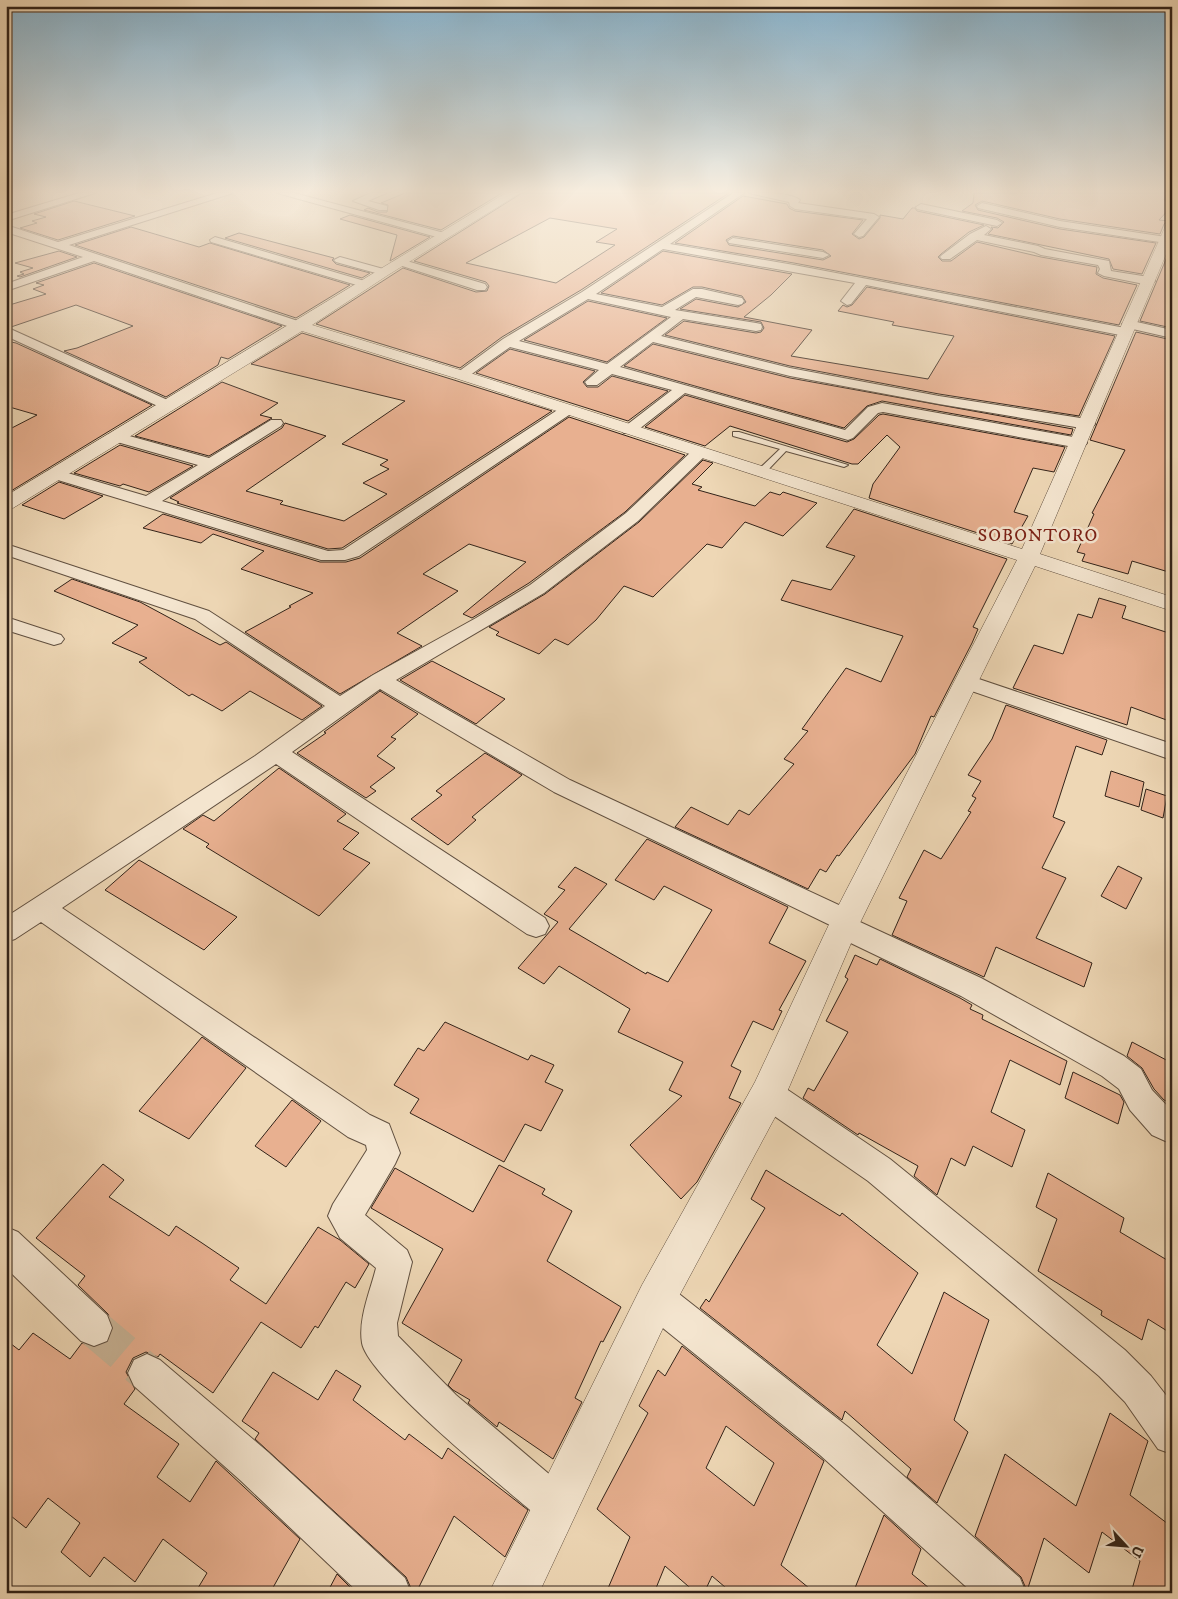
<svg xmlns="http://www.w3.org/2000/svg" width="1178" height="1599" font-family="'IM FELL DW Pica',serif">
	<rect width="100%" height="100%" fill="#eed7b5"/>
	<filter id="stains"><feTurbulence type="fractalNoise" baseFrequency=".004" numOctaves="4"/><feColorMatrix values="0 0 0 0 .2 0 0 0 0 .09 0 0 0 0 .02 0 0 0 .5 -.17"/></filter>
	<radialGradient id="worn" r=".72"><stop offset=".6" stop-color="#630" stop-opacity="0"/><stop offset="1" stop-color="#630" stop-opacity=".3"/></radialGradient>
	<!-- building -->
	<path fill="#e8b090" stroke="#322319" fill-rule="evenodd" d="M405,193H502L441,230L364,210L368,208L378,212H387L388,205L381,203Z
		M522,193H729L581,290L502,337L460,368L316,324L403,268L476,292L487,291L489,286L486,282L414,261ZM550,218L617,229L596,242L615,245L556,283L466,263Z
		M974,193H1168L1164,200L1172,202V206L1159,220L1168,221L1164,224L1160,234L1060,219L982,201L975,205L978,210L1060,229L1156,243L1142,274L1113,269L1109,259L988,234L993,229L991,227L998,228L1004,222L997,218L962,211L973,203Z
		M743,196L787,204L789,208L795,211L863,220L852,234L859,239L864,237L880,218V215L903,219L912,208H915L917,211L984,225L969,232L941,254L938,257L942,261H951L977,242L1041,257L1097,267L1096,274L1103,278L1137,285L1119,325L794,263L675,243ZM733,236L823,250L831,256L823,260L729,245L726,240Z
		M74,201L135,216L58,240L20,228L37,223L32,221L46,217L34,214Z
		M350,215L430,237L390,261L397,235L340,219Z
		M131,227L199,247L210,243L350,285L296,318L75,245Z
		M239,233L334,258L332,260L336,264L370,273L362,278L225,238Z
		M1172,245V328L1140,321Z
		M59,251L77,257L20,277L17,276L24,274L20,272L33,268L15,263Z
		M663,251L792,274L771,295L744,317L812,330L791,356L928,379L954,336L892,325L894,322L838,311L843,305L847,307L852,305L867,287L1115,336L1079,416L939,394L790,366L665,335L684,321L756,333L761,332L764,328L761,322L680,309L696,299L738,307L746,302L742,296L702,287H693L662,305L601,293Z
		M94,263L282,326L228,359L221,357L218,365L166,397L64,351L77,348L133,326L76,305L11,327L6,325V306L46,294L33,289L44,285L36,283Z
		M588,301L667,318L607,362L524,340Z
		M1136,332L1172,340V573L1132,561L1128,574L1082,561L1085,554L1077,552L1094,514L1092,513L1125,450L1090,440Z
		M302,333L454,380L552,411L342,548L328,549L177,503L179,502L170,498L282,428L285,423L326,436L246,491L283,501L280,504L344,521L387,494L363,483L389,469L380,465L388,460L342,444L405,401L251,364Z
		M6,341L16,343L152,405L6,494V431L37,415L6,406Z
		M653,344L790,378L1073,429L1071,435L882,401L867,406L844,428L624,366Z
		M510,349L595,371L583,382L587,387H598L612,376L668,391L628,421L476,373Z
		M222,382L278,403L260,415L272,418L209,456L135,436Z
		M685,395L847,442L854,439L879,415L883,414L1065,447L1054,472L1033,468L1014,512L1028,516L1012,544L869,498L873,484L900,447L887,435L858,464H852L730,426L705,446L645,427Z
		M569,417L685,455L625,512L529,583L472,618L463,614L526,562L469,544L423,574L458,591L397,633L422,646L340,694L245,632L291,607L289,606L313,593L241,569L264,551L213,534L201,543L143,528L163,514L320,562H346L360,558Z
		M120,445L193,466L149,492L123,484L120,486L74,473Z
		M703,460L713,463L692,484L702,487L698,490L755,506L770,492L780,495L783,492L817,503L783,536L745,522L722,548L707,544L653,597L624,586L596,620L568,645L555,639L539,654L496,635L499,632L489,627L545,594L639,522Z
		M59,482L103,496L64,519L22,505Z
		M854,509L1007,559L973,627L978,629L972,643L934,717L931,716L915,754L839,856L837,855L826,872L820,869L808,889L675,827L691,807L728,825L739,810L749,815L794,764L784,759L808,731L802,729L846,668L881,682L903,636L781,600L792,580L831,590L855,556L826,547Z
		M72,579L140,602L220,645L226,642L322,706L302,720L250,691L222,711L192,694L189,696L139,662L147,658L112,643L138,625L54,591Z
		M1099,598L1126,606L1122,618L1172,634V722L1131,707L1127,725L1013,688L1034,645L1063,654L1078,614L1092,618Z
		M432,661L505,699L476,724L400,680Z
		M380,691L418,714L391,737L396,739L377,756L395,768L370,787L376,791L366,798L297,753L326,733L324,732Z
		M1006,705L1107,740L1102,755L1076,746L1053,817L1065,822L1042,868L1066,878L1036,938L1092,963L1084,987L996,947L984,977L892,935L907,901L899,898L924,850L941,859L971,812L968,811L976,798L972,796L981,781L968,775L992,739Z
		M485,753L522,775L472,817L476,820L448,845L411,819L442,795L436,791Z
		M279,768L346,814L337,821L359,833L343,849L370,863L319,916L206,847L209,844L183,829L203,815L214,821Z
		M1111,771L1144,782L1139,807L1105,796Z
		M1146,789L1167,796L1163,818L1141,810Z
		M647,839L788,907L769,943L806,961L779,1010L782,1011L773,1030L753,1021L731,1066L741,1071L729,1098L741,1103L697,1182L681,1199L630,1145L682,1096L669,1090L683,1062L618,1032L630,1009L559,966L544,984L518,968L558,922L544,914L565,890L558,887L575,867L607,884L569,929L646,974L647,972L668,982L712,910L664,886L654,900L615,880Z
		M139,860L237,917L204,950L105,890Z
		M1118,866L1142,878L1126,909L1101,896Z
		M855,955L877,965L880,959L960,998L972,1005L970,1009L983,1015L982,1019L1067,1061L1060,1085L1010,1060L991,1112L1025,1130L1012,1167L973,1146L965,1166L951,1158L937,1195L914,1176L918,1166L859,1133L858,1135L803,1098L808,1088L814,1091L848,1032L826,1021L848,979L845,977Z
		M445,1022L528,1060L531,1055L554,1065L545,1082L563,1090L541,1131L525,1124L504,1162L410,1113L419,1099L394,1085L418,1048L424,1051Z
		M202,1037L246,1068L189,1139L139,1111Z
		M1132,1042L1172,1063V1104L1164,1100L1154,1089L1142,1068L1127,1056Z
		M1073,1072L1120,1095L1124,1102L1118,1124L1065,1098Z
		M292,1100L321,1121L286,1167L255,1146Z
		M103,1164L124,1180L109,1197L169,1236L176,1226L202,1243L239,1268L230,1280L266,1304L318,1227L340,1240L369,1264L355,1288L346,1282L318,1328L315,1326L301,1348L261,1322L213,1393L160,1354L158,1357L146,1352L133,1358L126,1372L135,1389L124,1404L179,1444L157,1477L190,1502L216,1461L300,1539L270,1593H195L207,1573L163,1539L135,1582L104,1557L90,1577L61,1552L80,1523L48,1498L26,1528L6,1512V1340L19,1350L33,1333L70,1359L82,1343L95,1348L108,1343L114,1329L108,1314L78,1285L85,1276L36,1238Z
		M499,1165L545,1189L542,1194L572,1211L547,1261L621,1307L603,1342L601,1341L575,1398L582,1402L553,1459L499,1422L497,1427L468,1403L470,1400L453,1390L448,1385L462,1360L402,1323L443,1249L371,1208L395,1168L473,1212Z
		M766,1170L840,1216L842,1213L918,1273L877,1345L912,1374L944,1292L989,1320L954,1420L968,1432L937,1503L907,1477L911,1469L845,1411L842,1420L700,1308L706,1299L709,1302L765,1208L751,1199Z
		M1048,1173L1124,1218L1120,1232L1172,1263V1334L1148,1319L1142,1340L1101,1315L1102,1311L1038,1271L1057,1219L1036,1207Z
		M682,1346L824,1461L781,1565L815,1593H732L712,1576L704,1593H696L665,1566L654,1593H606L630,1537L597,1509L648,1413L639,1406L658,1370L665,1376ZM726,1426L774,1463L754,1506L706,1468Z
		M336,1370L361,1386L353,1400L405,1440L409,1434L442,1459L448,1448L528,1510L505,1557L454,1516L416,1593H413L406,1577L255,1439L259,1433L242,1421L273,1372L318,1400Z
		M1110,1413L1148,1441L1130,1495L1172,1527V1593H1131L1140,1561L1102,1532L1089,1573L1044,1538L1027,1591L1021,1577L975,1536L1005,1454L1076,1506Z
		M884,1515L921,1549L912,1574L935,1593H853Z
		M337,1574L356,1593H327Z"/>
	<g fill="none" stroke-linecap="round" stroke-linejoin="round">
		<!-- minor-tunnel -->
		<path stroke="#c8b396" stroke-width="38" stroke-dasharray="38 19" stroke-linecap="butt" d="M94,1328L147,1373"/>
		<!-- service casing -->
		<g stroke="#615040" stroke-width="2">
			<path id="service" d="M733,432H739L848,465L844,467L786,451L765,473H759V469L780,449L733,436Z"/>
		</g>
		<!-- minor casing -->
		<g stroke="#615040" stroke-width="2">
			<path id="minor" d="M79,193H95L6,221V215Z
				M217,193H233L69,245L304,323L306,326L304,329H296L94,261L6,291V284L83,257L6,232V225L58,242Z
				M277,193H294L448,234L449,236L444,239Z
				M371,193H386L368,201L387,206V210H379L353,201Z
				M733,193H744L670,244L794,265L1125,328L1131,332L1125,336L866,285L851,304L847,305L841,301L855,283L663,249L596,294L662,307L693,289H702L742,298L744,301L742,304L738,305L696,297L675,310L756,323L761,324L762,327L761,330L756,331L683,319L661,336L790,368L939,396L1087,419L1092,421L1095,424L1092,427L1087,429L939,404L790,376L653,342L620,367L845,430L868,407L882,403L1079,438L1084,440L1087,443L1084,446L1079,448L883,412L878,413L853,438L848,440L685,393L634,433H624L621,430L624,427L672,390L612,374L597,385H587L585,382L599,370L510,347L466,378H456L454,375L503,339L582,292ZM588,299L671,317L607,364L519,341Z
				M749,193C762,193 790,192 800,200L798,203L874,214L879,217L863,236L859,237L854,234L867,219L795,209L790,206L789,202Z
				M982,203L1060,221L1166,237L1171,240L1166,243L1060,227L978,208L977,206Z
				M921,204L997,220L1002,223L997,226L917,209L916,207Z
				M986,226L991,229L984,235L1038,246L1045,249L1109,261L1111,271L1149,277L1155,281L1149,285L1104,276L1098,273L1100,269L1098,265L1041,255L1034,252L977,240L950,259H942L940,257L942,255L970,234Z
				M215,237L368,282L370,284L368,286H360L211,242L210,240Z
				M733,238L823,252L829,255L823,258L729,243L728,241Z
				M340,257L387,270L389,272L383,275L336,262L334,260Z
				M400,259L485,284L487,287L485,290H477L396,264L394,262L396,260Z
				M1128,320L1172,330V338L1124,327L1122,324Z
				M6,327L172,402L174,405L172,408H162L6,336Z
				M567,406L572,407L574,410L572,413L359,556L345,560H321L48,477L46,474L48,471L54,469L146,496L198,465L110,440L107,437L110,434L115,432L209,458L271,420H281L283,423L281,426L162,501L328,551L343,550L562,407Z
				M699,448L705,450L707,453L705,456L638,521L544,593L396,680L570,780L856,913L860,922L981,978L1124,1056L1141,1069L1152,1090L1172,1111V1144L1152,1135L1130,1110L1119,1089L1102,1076L961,996L834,935L830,925L554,792L380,689L292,752L545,918L549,926L545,934L536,937L527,934L276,764L62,908L370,1115L389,1124L400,1153L395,1164L365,1215L407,1250L412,1262L397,1323L398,1336L456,1395L569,1491L575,1505L569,1519L555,1525L541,1519C508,1491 368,1378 362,1343C358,1319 370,1292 376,1268L340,1238L328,1216L333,1204L367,1150L366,1145L348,1137L41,922L15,939L6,942V917L255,756L325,706L195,619L6,555V544L209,611L340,696L373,675L476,618L530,585L626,513L693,450Z
				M6,617L61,635L64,639L61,643L54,645L6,630Z
				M967,675L1172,744V760L960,687L956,682L960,677Z
				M768,1079L779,1084L890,1159L1125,1350L1151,1376L1172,1403V1454L1158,1449L1125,1402L1099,1376L868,1181L757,1104L753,1094L757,1084Z
				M6,1227L18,1232L107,1315L112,1328L107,1341L94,1346L81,1341L6,1268Z
				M656,1281L669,1286L848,1427L1020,1578L1026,1593H973L820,1455L643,1312L638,1299L643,1286Z
				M147,1354L160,1360L268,1452L405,1578L411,1593H359L240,1480L134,1386L128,1373L134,1360Z"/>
		</g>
		<!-- tertiary casing -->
		<g stroke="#615040" stroke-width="1">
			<path id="tertiary" d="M506,193H520L388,275L312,325L467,372L1022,549L1166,225L1172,221V240L1040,554L1172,597V611L1035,566L858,927L781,1106L670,1313L539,1593H489L642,1285L755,1082L832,918L1017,560L455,378L302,331L13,508L6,510V496Z"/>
		</g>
		<!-- service -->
		<use href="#service" fill="#f4e5cf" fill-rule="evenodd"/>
		<!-- minor -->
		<use href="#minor" fill="#f4e5cf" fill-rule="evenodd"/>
		<!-- tertiary -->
		<use href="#tertiary" fill="#f4e5cf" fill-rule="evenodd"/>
	</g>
	<!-- sky -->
	<linearGradient id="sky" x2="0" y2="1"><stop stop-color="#88b6d2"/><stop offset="0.46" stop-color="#f7edde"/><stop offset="1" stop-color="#f7edde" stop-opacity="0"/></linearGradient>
	<rect width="1178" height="417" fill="url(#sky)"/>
	<g text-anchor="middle" stroke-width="5" stroke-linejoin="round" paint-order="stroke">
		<!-- far-quarter labels -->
		<g font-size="18" letter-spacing="1" fill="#7a1f14" stroke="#f4e5cf">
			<text x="1038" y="541">SOBONTORO</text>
		</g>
	</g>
	<!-- margin -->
	<rect width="1178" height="1599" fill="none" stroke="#eed7b5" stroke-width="25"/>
	<rect x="8" y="8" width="1163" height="1584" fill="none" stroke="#322319" stroke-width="2.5"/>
	<rect x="12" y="12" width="1153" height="1574" fill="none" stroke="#322319"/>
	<!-- north arrow -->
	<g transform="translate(1126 1546) rotate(116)" stroke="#f4e5cf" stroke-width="4" paint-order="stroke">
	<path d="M0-4L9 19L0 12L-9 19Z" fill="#322319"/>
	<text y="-8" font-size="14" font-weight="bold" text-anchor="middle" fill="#322319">U</text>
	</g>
	<rect width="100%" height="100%" filter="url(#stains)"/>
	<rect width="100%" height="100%" fill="url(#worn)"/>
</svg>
